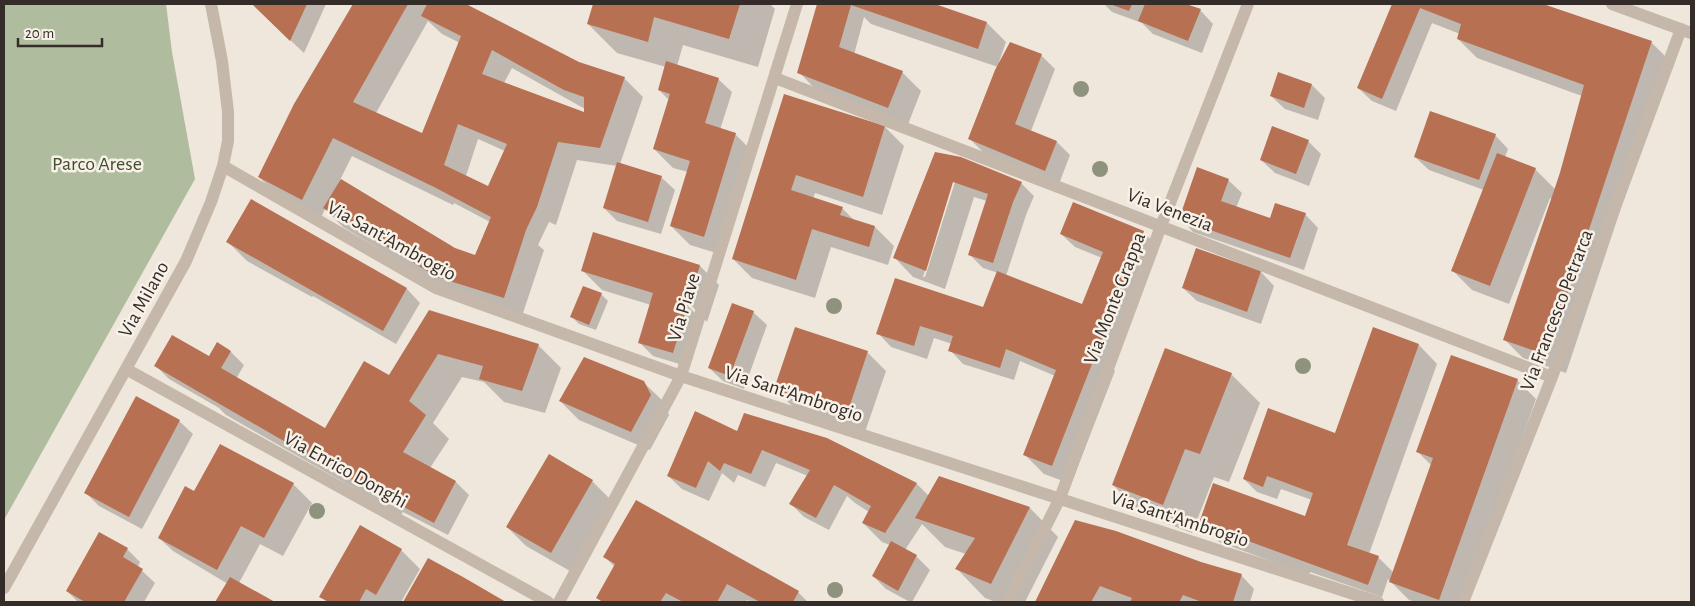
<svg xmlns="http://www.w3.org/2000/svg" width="1695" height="606" font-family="'Alegreya Sans',sans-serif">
	<rect width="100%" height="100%" fill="#efe7dc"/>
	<!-- green -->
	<path fill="#b0bc9e" d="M4,4H166L172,52L195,179L4,520Z"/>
	<!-- shadow -->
	<path fill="#0003" fill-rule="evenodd" d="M252,4H326L304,53Z
		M354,4H425L427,7L429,4H463L578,63L624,78L643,97L620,164L661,177L675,190L661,234L617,221L604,208L617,166L577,160L556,225L549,222L538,245L544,250L522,316L458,296L343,227L325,209L321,218L278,196L259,177L296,105ZM428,21L442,34L460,43L423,135L376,113ZM512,68L585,109V114L504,83ZM478,139L505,151L489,187L466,176ZM352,156L453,205L454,203L490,222L475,256L455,249L340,180Z
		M594,4H770L775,9L758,67L683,45L677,66L718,79L732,92L720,130L735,134L754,153L723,255L690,245L671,226L688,172L673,168L654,149L669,100L659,90L666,67L617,53L588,24Z
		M819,4H932L987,23L1006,42L999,62L1041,55L1055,69L1031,131L1057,142L1070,155L1059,184L983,152L970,139L998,67L871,24L864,17L854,55L902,72L921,91L907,127L818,92L799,72Z
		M1104,4H1183L1200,10L1213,24L1202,53L1153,34L1142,23L1112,12Z
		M1393,4H1542L1651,42L1670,61L1566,373L1523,358L1504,339L1552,199L1550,198L1509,304L1472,290L1453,271L1484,190L1429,170L1415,157L1495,135L1508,149L1505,157L1535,169L1555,189L1582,96L1477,58L1458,39L1460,34L1432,23L1396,111L1372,101L1358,88Z
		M1279,74L1312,85L1325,98L1318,120L1285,109L1271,96Z
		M785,96L885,127L904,146L882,215L815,193L813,199L842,208L855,221L875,227L894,246L888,265L831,247L815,298L752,278L733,259Z
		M1308,141L1321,154L1309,186L1275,173L1261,160Z
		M936,153L1021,183L1034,196L1026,215L1006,276L1083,306L1102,258L1075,247L1061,234L1143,232L1157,245L1110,365L1115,371L1071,484L1044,474L1025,455L1055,376L1020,361L1014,380L963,364L950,350L952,344L934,338L927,359L891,347L878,333L984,308L998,273L983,268L969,254L987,201L974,197L945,289L913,277L895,258ZM953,180L955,182L925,277H923Z
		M1228,180L1242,193L1236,208L1271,220L1305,214L1318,228L1304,270L1193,232L1180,218Z
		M251,201L407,289L420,303L396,344L313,296L312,297L247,261L228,242Z
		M1197,250L1261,272L1274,286L1261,324L1197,301L1183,288Z
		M700,266L719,285L707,322L685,299L683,301L703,321L686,366L653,356L639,342L651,305L602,290L583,271Z
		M601,294L608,301L596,330L579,324L572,317Z
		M429,311L538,345L561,368L545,413L504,402L484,382L462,377L433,423L449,439L430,468L456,482L469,495L448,535L403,512L401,515L226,415L219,408L169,379L156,366L209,358L217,344L231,352L244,365L236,379L330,433L389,377Z
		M753,312L767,325L744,389L723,381L709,368Z
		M1419,345L1437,364L1369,554L1378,557L1393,572L1432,466L1418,452L1517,380L1536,399L1463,602H1415L1409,600L1388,579L1382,597L1310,572L1309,575L1219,542L1200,523L1305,518L1312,500L1281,489L1277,499L1257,492L1244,479L1335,435Z
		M867,352L886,371L865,432L794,408L775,389Z
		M1231,374L1260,403L1229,482L1214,477L1192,533L1142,514L1113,485Z
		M643,382L663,401L669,415L650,450L579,420L560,401Z
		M179,421L193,434L142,529L99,506L86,493Z
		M737,433L826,439L917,484L929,496L940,477L1030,508L1058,537L1025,602H996L985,598L957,569L966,554L945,547L922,524L905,550L916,556L930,570L912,602H910L886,589L873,576L890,545L882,542L863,523L869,512L855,503L847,496L829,530L804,517L791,504L808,476L776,463L765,487L738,475L734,483L722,473L709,501L682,489L668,476Z
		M592,481L611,500L570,571L526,546L507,527Z
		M293,484L312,503L283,556L260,544L239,583L273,602H217L228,584L173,551L159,538L195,493Z
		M1075,522L1241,575L1254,589L1250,602H1036Z
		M127,549L140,562L138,567L155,583L144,602H78L67,591Z
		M401,550L420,569L401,602H327L321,597Z
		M605,557L798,592L808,602H751L747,600L746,602H602L598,598L615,567Z
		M428,560L462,578L504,602H405Z"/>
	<!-- building -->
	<path fill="#b77052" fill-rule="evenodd" d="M252,4H307L290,41Z
		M353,4H408L353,102L422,133L461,36L421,16L427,4H466L579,62L625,77L600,148L558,142L537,207L526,230L504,298L437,277L323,208L341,179L455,248L475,255L491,217L434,187L333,138L302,200L258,177L294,104ZM492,50L564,90L584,97V112L482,74ZM458,124L507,144L488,186L444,165Z
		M593,4H740L729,39L654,17L648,42L587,24Z
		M817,4H935L987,22L978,49L851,5L839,47L903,71L888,108L797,73Z
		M1110,4H1132L1129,11Z
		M1145,4H1186L1201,9L1188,41L1138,21Z
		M1392,4H1543L1652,41L1547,355L1503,340L1560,173L1584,85L1457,39L1461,24L1420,8L1382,99L1357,88Z
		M1010,42L1042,54L1015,124L1057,141L1045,171L968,139L995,70Z
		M666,61L719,78L705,123L736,133L704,237L670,226L690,161L653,149L670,94L658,90Z
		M1278,72L1312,84L1304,108L1270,96Z
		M784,94L885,126L863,197L796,175L791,190L843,207L840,215L875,226L869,247L812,229L796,280L732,259Z
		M1430,111L1496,134L1479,180L1414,157Z
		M1272,126L1309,140L1296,174L1260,160Z
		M935,152L961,157L1022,182L1013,202L993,263L968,255L988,194L953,182L926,271L893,258Z
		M1497,153L1536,168L1490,286L1451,271Z
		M617,162L662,176L648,222L603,208Z
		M1197,167L1229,179L1221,201L1270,218L1275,203L1306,213L1290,258L1179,219Z
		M251,199L407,288L383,331L226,242Z
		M1073,202L1144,231L1052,466L1023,455L1056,370L1006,349L1000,368L948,351L953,336L920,326L914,346L876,334L895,278L983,307L997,271L1082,304L1103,252L1060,234Z
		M593,232L700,265L673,353L638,343L653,293L581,271Z
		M1196,248L1261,271L1247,312L1182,288Z
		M583,286L602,293L589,325L570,317Z
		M732,303L754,311L730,376L708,368Z
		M429,310L539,344L522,391L479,379L483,366L438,354L409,401L426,415L403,452L456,481L434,523L334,470L154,366L172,335L209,356L217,342L231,351L221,368L325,428L364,361L389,375Z
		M795,327L868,351L847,414L774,389Z
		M1373,327L1419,344L1347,545L1379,556L1368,585L1199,523L1213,483L1305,516L1313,493L1267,476L1263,487L1243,479L1268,408L1335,433Z
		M1165,348L1232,373L1200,454L1185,449L1163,505L1112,485Z
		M1451,355L1518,379L1439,600L1389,582L1433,458L1416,452Z
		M584,357L644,381L651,395L631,432L559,401Z
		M136,396L180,420L129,517L84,493Z
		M695,411L737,431L744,413L827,438L917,483L885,533L862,523L871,506L834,485L816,518L789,504L810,470L762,450L751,474L724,463L720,471L708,461L696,488L667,476Z
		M220,444L294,483L264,538L241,526L217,570L158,538L185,486L194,491Z
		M549,454L593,480L551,553L506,527Z
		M939,476L1030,507L991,584L955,569L975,538L915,518Z
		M636,500L799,591L793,602H760L727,584L717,602H683L666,593L660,602H603L596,598L615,564L603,557Z
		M1075,520L1116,531L1201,562L1242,574L1233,602H1202L1183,595L1179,602H1130L1132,598L1100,586L1091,602H1035Z
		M360,525L402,549L376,595L366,589L359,602H329L319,597Z
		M99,532L128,548L123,557L143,569L124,602H85L66,591Z
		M891,541L917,555L898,591L872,576Z
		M428,558L463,577L506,602H403Z
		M230,577L275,602H215Z"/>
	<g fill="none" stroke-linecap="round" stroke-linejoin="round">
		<!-- minor -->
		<path stroke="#c5b8aa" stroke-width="12" d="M1612,4L1691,33
			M775,78L1552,377
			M223,166L436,288L681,376L1378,602
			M126,369L548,602
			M4,588L186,261L211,202L223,166L228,141V112L222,61L211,4
			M559,602L681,376L797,4
			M1008,602L1060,498L1161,226L1248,4
			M1463,602L1552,377L1681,29"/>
	</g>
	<!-- trees -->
	<g fill="#8f937d">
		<circle cx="1081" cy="89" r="8"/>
		<circle cx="1100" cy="169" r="8"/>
		<circle cx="834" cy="306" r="8"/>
		<circle cx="1303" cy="366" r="8"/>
		<circle cx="317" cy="511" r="8"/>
		<circle cx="835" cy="590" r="8"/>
	</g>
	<g text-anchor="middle" stroke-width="5" stroke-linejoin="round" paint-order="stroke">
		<!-- park labels -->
		<g font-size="20" fill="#414f2f" stroke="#f7f1e8">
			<text x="97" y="170">Parco Arese</text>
		</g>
		<!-- street labels -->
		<g font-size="20" fill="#332c28" stroke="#f7f1e8">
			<text transform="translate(1170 209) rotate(21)" y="7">Via Venezia</text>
			<text transform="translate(392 240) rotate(29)" y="7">Via Sant'Ambrogio</text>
			<text transform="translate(1114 298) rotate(-69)" y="7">Via Monte Grappa</text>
			<text transform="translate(143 299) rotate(-61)" y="7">Via Milano</text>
			<text transform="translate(683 307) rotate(-73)" y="7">Via Piave</text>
			<text transform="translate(1556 310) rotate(-69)" y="7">Via Francesco Petrarca</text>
			<text transform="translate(794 393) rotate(18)" y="7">Via Sant'Ambrogio</text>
			<text transform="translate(346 469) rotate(29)" y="7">Via Enrico Donghi</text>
			<text transform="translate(1180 518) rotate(18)" y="7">Via Sant'Ambrogio</text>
		</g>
	</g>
	<!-- border -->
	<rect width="1695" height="606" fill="none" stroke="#332c28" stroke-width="10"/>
	<!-- scale -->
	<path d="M18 38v8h84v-8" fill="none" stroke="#332c28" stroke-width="2.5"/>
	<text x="25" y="38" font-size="15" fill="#332c28" stroke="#f7f1e8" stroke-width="4" paint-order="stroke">20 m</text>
</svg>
